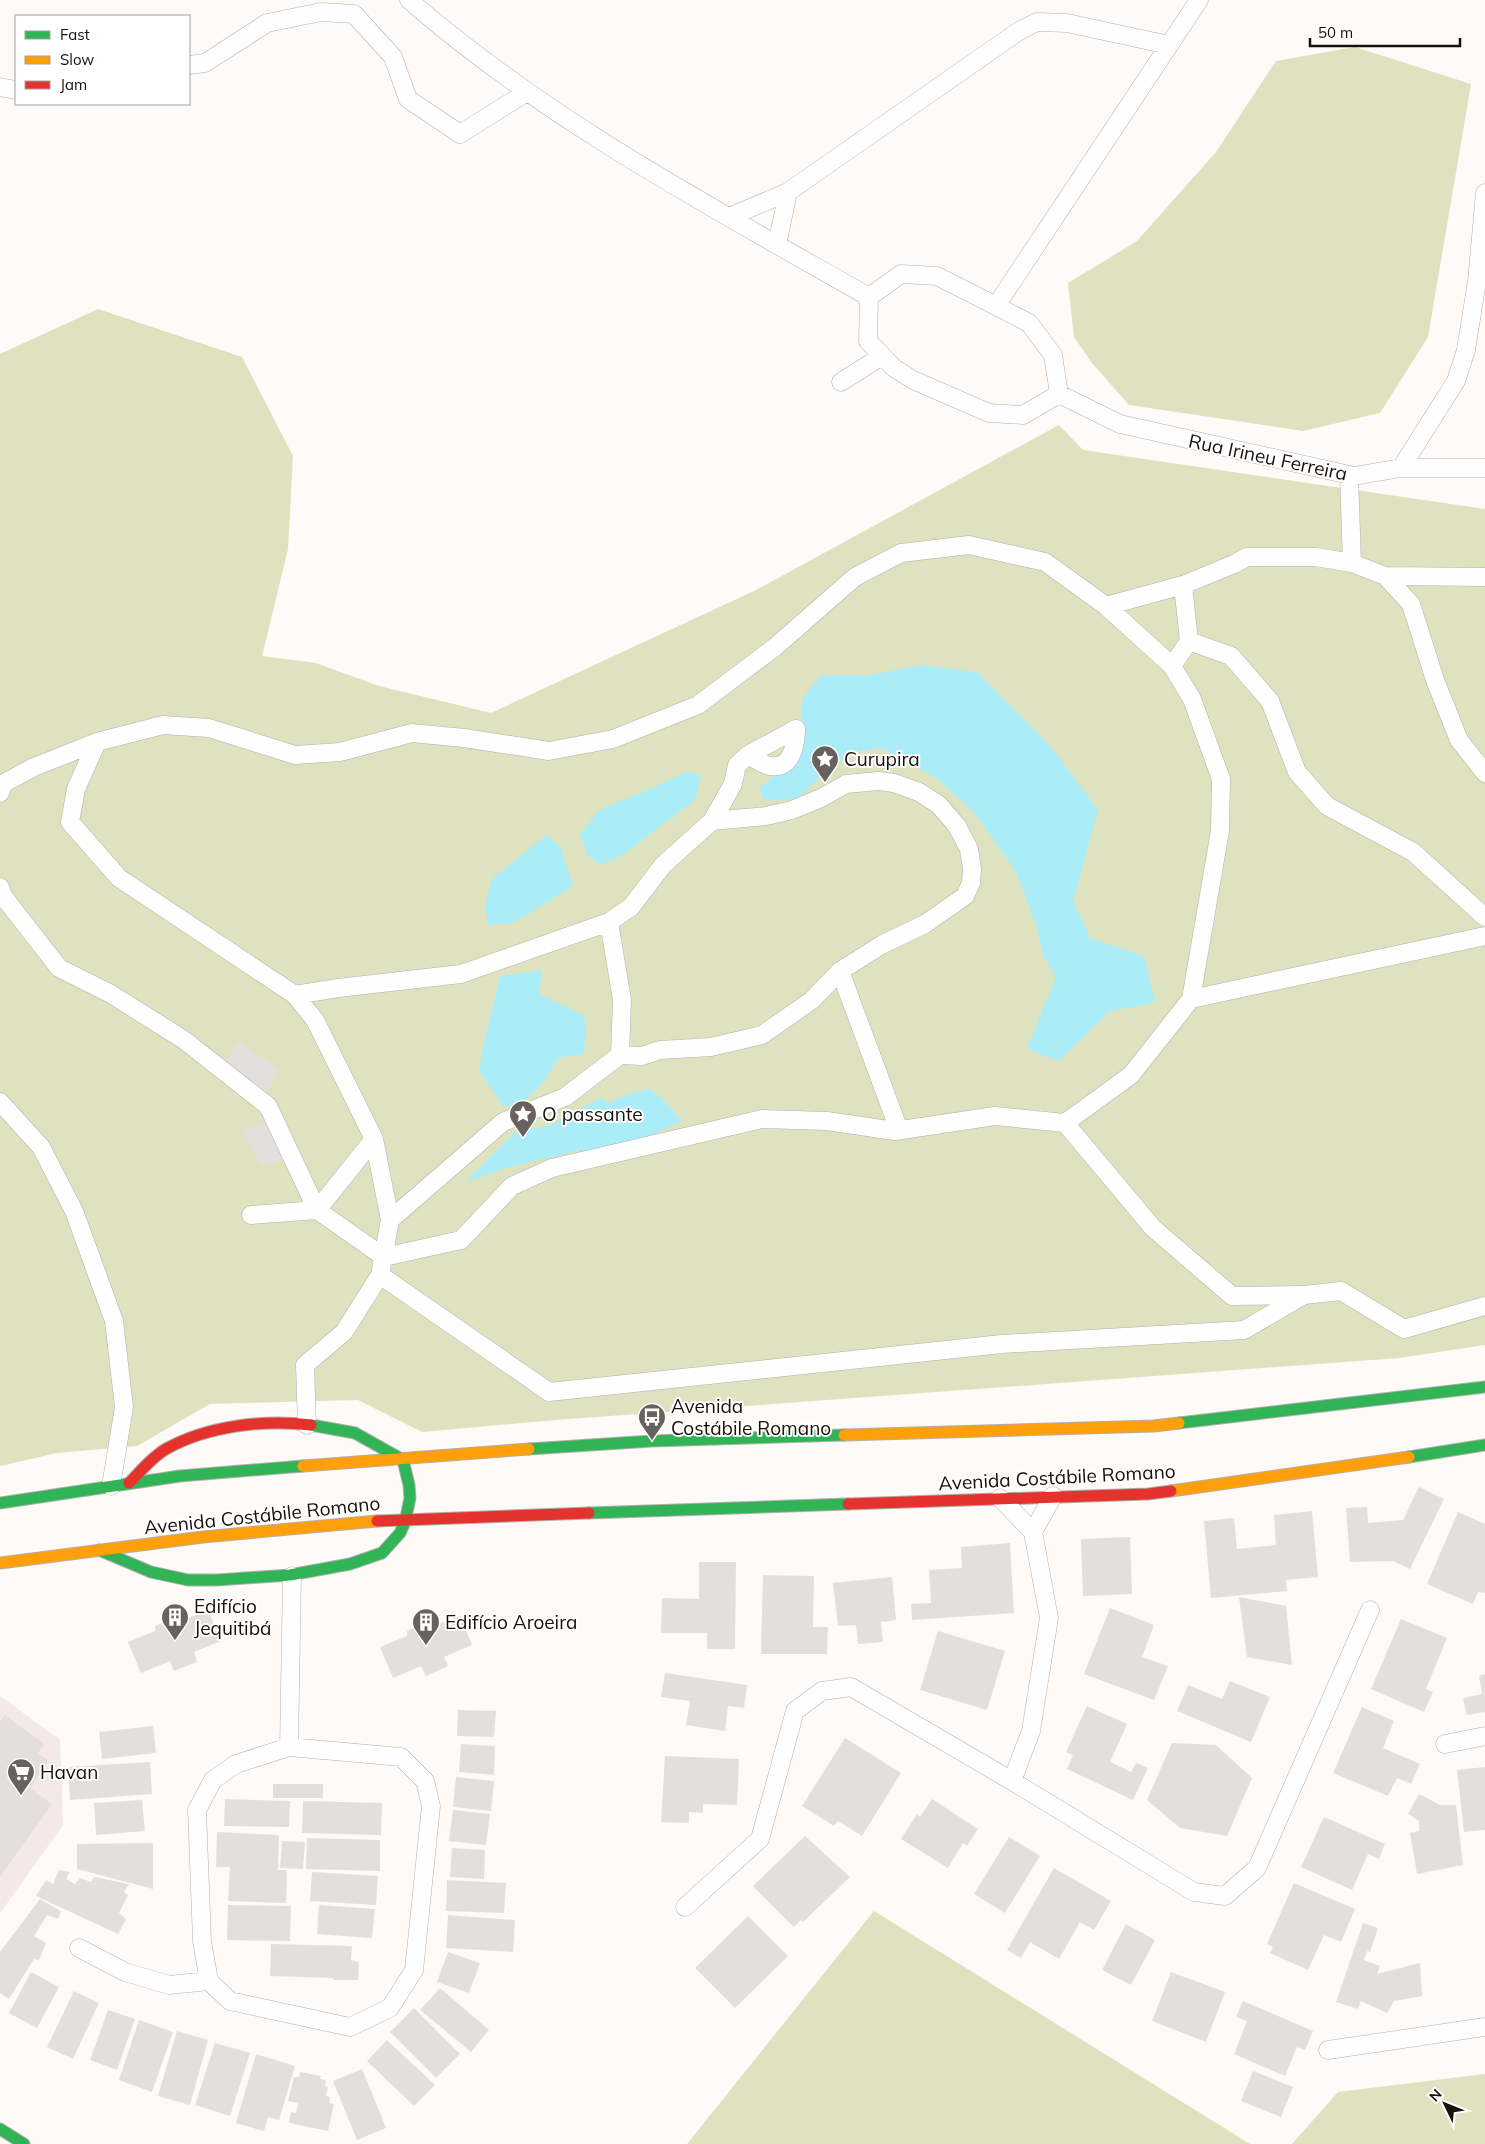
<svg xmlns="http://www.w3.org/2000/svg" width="1485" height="2144" font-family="Mulish,sans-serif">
	<rect width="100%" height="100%" fill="#fdfaf8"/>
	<!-- commercial -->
	<path fill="#f4e9e7" d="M0,1696L60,1740L63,1825L0,1913Z"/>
	<!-- green -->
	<path fill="#dee2bf" d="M1355,47L1471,84L1428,337L1380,413L1303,431L1129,405L1092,363L1074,337L1068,283L1137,241L1216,152L1276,61Z
		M98,309L242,357L293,456L288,549L262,656L316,663L379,686L491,713L754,591L1059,425L1083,450L1485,509V1345L1399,1358L555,1420L422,1432L358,1400L210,1404L137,1446L57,1453L0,1466V354Z
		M874,1911L1250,2144H687Z
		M1485,2074V2144H1292L1338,2092Z"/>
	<!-- water -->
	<path fill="#aaedf9" d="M920,665L977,672L1052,748L1098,810L1073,901L1090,938L1144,956L1155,1003L1110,1011L1059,1061L1027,1049L1056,977L1044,957L1035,922L1015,870L976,815L937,778L882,748L855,752L821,776L797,799L764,800L759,788L802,754L799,735L803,697L822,675H870Z
		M686,772L701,775L695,800L624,854L601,865L587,855L580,834L600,809L643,792Z
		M546,835L560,846L573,886L513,923L488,925L485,903L492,879Z
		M542,970L539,994L583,1015L586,1025L584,1054L558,1058L543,1083L520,1105L503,1106L479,1071L485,1038L500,976Z
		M650,1089L664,1100L682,1121L628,1146L576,1151L502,1169L465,1182L515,1132L552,1125L600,1098L609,1103L626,1095Z"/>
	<!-- building -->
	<path fill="#e4dfdc" d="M239,1041L279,1070L266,1094L224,1064Z
		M267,1123L282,1160L260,1165L243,1130Z
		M1419,1487L1444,1499L1410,1569L1393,1561L1350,1562L1346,1508L1367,1507L1368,1523L1403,1520Z
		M1312,1511L1318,1577L1286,1580L1287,1591L1211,1598L1204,1521L1234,1518L1237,1549L1276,1545L1274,1515Z
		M1458,1512L1485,1524V1593L1478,1592L1473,1604L1427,1584Z
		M1130,1537L1132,1594L1083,1596L1081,1539Z
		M1010,1543L1014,1613L912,1620L911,1604L931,1603L929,1570L962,1568L961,1547Z
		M699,1562H736L735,1649H707V1633H661L662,1598L699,1599Z
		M763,1575L814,1576L813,1627H828L827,1654H761Z
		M892,1577L896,1620L881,1622L883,1642L858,1644L856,1625L838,1626L833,1583Z
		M1239,1597L1286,1606L1292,1665L1247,1657Z
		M1110,1608L1154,1625L1142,1657L1168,1666L1154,1700L1084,1674Z
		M208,1610L221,1641L194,1652L197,1662L174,1671L170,1661L141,1673L128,1642L155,1631V1626L175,1617L181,1621Z
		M460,1616L472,1645L444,1657L448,1666L426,1676L421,1666L393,1678L380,1647L407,1636V1631L427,1622L433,1626Z
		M1401,1619L1447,1638L1426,1689L1433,1692L1424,1712L1371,1689Z
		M938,1631L1005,1651L987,1710L920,1690Z
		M665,1673L747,1685L744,1708L728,1706L725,1731L686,1725L690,1701L661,1697Z
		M1485,1674V1712L1467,1715L1463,1698L1482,1694L1479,1676Z
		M1230,1681L1270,1697L1251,1742L1177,1711L1188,1685L1222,1699Z
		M1087,1706L1127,1724L1110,1762L1131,1772L1136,1763L1148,1768L1133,1800L1067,1769L1073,1755L1066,1752Z
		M1362,1707L1394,1721L1383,1748L1420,1764L1411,1784L1397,1778L1388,1796L1333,1773Z
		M458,1710L496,1711L494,1737L457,1736Z
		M5,1715L44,1744L38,1753L49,1761L30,1788L52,1804L0,1877V1722Z
		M153,1726L156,1753L102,1759L99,1732Z
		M845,1738L901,1773L862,1836L838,1821L834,1826L802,1806Z
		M1172,1743L1216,1745L1252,1778L1227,1836L1180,1828L1147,1800Z
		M461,1744L495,1746L494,1775L459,1772Z
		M665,1756L739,1759L737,1805L703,1804V1813L689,1812V1823L661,1822Z
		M150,1762L152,1794L70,1800L68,1767Z
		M1485,1767V1830L1464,1832L1457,1770Z
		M456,1777L494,1781L491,1811L453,1807Z
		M273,1784H323V1798H273Z
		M1419,1794L1440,1805H1456L1463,1865L1417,1874L1410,1833L1419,1831V1821L1408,1814Z
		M225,1799L290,1801L289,1827L224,1826Z
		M932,1799L978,1829L967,1846L963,1843L948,1868L901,1839L917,1814L920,1817Z
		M142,1800L145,1831L96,1835L94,1803Z
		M303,1801L382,1803L381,1835L302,1833Z
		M453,1810L490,1814L486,1845L449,1841Z
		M1324,1817L1385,1844L1379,1859L1368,1854L1352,1890L1301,1867Z
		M217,1832L279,1835L278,1870H287L286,1903L228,1901L230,1867H216Z
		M805,1836L850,1877L803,1922L801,1920L794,1927L753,1886Z
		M1009,1837L1040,1856L1005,1913L974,1894Z
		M307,1838L380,1840V1871L306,1869Z
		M282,1841L305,1842L303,1869L280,1868Z
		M153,1843V1889L77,1869V1844Z
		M452,1848L485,1850L484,1879L450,1877Z
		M1054,1868L1111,1901L1094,1930L1080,1922L1059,1959L1030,1942L1021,1958L1007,1950Z
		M59,1870L70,1872L66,1879L75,1884L80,1878L91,1882L94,1877L129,1884L124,1892L128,1895L119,1913L126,1919L118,1934L36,1896L46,1880L53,1884Z
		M312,1872L378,1876L376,1905L310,1901Z
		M447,1880L506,1883L504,1913L446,1911Z
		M1294,1883L1355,1909L1341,1942L1324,1935L1308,1970L1270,1953L1273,1947L1267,1944Z
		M40,1899L61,1911L58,1919L47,1915L34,1936L46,1943L39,1960L34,1959L9,1999L0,1993V1952Z
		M228,1905L291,1906L290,1941L227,1940Z
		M319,1905L375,1909L372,1938L317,1934Z
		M448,1915L515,1920L513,1952L446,1948Z
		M748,1916L788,1956L735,2008L695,1968Z
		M1363,1923L1378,1928L1370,1952L1367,1951L1364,1960L1380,1966L1377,1974L1420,1963L1422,1996L1394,2001L1387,2013L1361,2001L1358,2009L1336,2002Z
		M1126,1924L1155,1940L1131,1985L1102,1970Z
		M271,1944L352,1946L351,1960L359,1962L358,1980H333V1978L270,1976Z
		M448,1952L480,1963L469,1993L437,1982Z
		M31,1972L59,1987L37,2028L9,2013Z
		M1171,1972L1225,1992L1206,2042L1152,2021Z
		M440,1988L489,2030L471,2052L420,2010Z
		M74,1991L99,2003L73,2059L47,2047Z
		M1243,2001L1313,2031L1305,2050L1297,2047L1285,2076L1234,2054L1247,2021L1236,2017Z
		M414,2008L460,2054L436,2078L390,2032Z
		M108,2010L135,2019L117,2070L90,2060Z
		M139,2020L173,2032L152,2092L119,2080Z
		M177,2031L208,2040L190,2105L158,2096Z
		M387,2040L435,2085L414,2106L367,2061Z
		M215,2043L250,2053L230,2116L195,2105Z
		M256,2054L295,2066L279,2120L268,2117L264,2131L236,2123Z
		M362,2069L386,2128L357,2140L333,2081Z
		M1253,2071L1293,2087L1281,2117L1241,2101Z
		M300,2072L321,2076L320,2079L326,2080L325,2086L328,2087L326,2096L330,2097L329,2103L334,2104L328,2131L289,2123L291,2112L296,2113L298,2103L288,2101L294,2077H299Z"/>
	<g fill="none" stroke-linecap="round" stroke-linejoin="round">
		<!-- street casing -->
		<g stroke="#b3afac" stroke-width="19">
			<path id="street" d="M409,0C547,120 711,207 869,297
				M189,65L205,63L267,23L321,12L354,14L393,57L408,99L460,134L527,92
				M0,87L16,90
				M729,217L788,192L1019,31L1037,22L1067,23L1169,45
				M777,245L788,192
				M869,297L868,341L894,368L913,380L989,413L1023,415L1059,394
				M869,297L901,274L937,276L996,306L1029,323L1053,355L1059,394
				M996,306L1199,0
				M841,382L882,356
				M1059,394L1120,424L1354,476L1401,468H1485
				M1401,468L1456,381L1466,350L1477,281L1485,193
				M1352,563L1385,576L1485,577
				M1385,576L1411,604L1435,680L1459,740L1485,773
				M1106,606L1183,585L1234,564L1247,557H1316L1352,563L1349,475
				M1189,641L1231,656L1270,701L1297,772L1327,806L1413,852L1485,917
				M1172,666L1189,641L1183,585
				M878,781L894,783L919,792L939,805L957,826L969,849L972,869L971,883L965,896L925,924L883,944L840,971L812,1000L762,1035L711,1047L660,1050L642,1056L620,1055L622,1000L609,922L631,907L663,865L712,821L766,816L792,810L821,798L846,784Z
				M0,793L4,783L34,767L97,742
				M712,821L733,784L737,765L748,755L796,729C796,744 792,770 770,766C763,765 754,758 748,755
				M0,887L3,896L59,968L111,994L184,1040L268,1106L317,1210L384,1257L461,1240L512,1186L552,1168L762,1119L827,1121L895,1131L995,1116L1065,1123L1131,1075L1191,999L1220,831L1221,779L1192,699L1172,666L1106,606L1045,562L969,545L901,553L855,577L775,647L698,705L613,739L549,751L464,738L412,733L340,752L295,755L209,728L163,725L97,742L76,789L70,822L119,878L295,995
				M609,922L461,974L338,988L295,995L315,1020L374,1139L390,1220L503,1122L565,1097L620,1055
				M840,971L899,1130
				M1191,999L1485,936
				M0,1102L41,1147L74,1211L114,1321L124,1407L111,1486
				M1065,1123L1153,1228L1232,1296L1302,1295
				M251,1215L317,1210L374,1139
				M380,1275L549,1392L1002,1344L1244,1330L1304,1295L1341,1291L1404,1329L1485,1306
				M307,1425L305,1365L344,1332L380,1275L390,1220
				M1000,1498L1033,1532L1049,1618L1031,1731L1012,1781
				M1033,1532L1053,1496
				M1445,1744L1485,1736
				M289,1747L401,1757L425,1781L431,1806L414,1970L390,2008L350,2027L230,2001L209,1981L202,1941L197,1810L213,1780L236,1764Z
				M289,1747L292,1576
				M685,1907L760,1839L795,1711L822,1691L851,1687L1012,1781L1194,1892L1225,1896L1257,1868L1370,1610
				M79,1948L125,1972L169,1985L209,1981
				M1328,2050L1485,2027"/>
		</g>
		<!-- fast casing -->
		<g stroke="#b3afac" stroke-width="13">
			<path id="fast" d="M1179,1423L1485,1387
				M529,1449L652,1441L844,1435
				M1409,1457L1485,1445
				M0,1503L180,1476L303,1466
				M589,1513L848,1504
				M99,1550L151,1572L188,1580H217L290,1575L350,1564L382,1553L400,1533L405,1522L410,1498L409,1485L403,1460L355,1433L311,1425
				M0,2129L24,2144"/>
		</g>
		<!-- slow casing -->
		<g stroke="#b3afac" stroke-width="13">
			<path id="slow" d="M844,1435L1154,1426L1179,1423
				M303,1466L529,1449
				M1171,1491L1409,1457
				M0,1563L203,1537L377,1521"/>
		</g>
		<!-- jam casing -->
		<g stroke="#b3afac" stroke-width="13">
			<path id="jam" d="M129,1483C140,1472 152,1457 166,1449C207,1426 264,1419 311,1425
				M848,1504L1148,1494L1171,1491
				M377,1521L589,1513"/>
		</g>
		<!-- street -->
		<use href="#street" stroke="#fffefe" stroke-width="18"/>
		<!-- fast -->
		<use href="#fast" stroke="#30b455" stroke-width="11"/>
		<!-- slow -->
		<use href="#slow" stroke="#ff9f0a" stroke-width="11"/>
		<!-- jam -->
		<use href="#jam" stroke="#e5322d" stroke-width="11"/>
	</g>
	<!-- icons -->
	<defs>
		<g id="sight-pin" transform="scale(1.4375)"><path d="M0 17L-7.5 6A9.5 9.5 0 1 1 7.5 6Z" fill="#68625f" stroke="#fff"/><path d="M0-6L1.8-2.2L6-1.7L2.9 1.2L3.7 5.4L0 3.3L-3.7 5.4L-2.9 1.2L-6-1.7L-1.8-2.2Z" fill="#fff"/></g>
		<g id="bus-pin" transform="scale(1.4375)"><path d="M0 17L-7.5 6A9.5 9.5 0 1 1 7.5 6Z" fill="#68625f" stroke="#fff"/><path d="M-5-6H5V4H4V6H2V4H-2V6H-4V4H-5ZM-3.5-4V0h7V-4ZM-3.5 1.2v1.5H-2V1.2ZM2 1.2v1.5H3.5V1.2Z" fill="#fff"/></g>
		<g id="building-pin" transform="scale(1.4375)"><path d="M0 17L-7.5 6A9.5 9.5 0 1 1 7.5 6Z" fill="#68625f" stroke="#fff"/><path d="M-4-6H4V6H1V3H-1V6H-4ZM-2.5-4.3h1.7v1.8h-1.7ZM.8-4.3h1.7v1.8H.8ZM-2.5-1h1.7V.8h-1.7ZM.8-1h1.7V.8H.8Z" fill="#fff"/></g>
		<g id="supermarket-pin" transform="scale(1.4375)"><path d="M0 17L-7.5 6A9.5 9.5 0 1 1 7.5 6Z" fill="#68625f" stroke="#fff"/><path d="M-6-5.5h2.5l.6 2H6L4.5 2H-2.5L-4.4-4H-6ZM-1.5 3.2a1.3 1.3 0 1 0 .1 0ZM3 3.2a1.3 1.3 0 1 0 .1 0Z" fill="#fff"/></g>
	</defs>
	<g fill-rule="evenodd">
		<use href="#sight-pin" x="825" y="759"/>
		<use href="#sight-pin" x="523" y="1114"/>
		<use href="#bus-pin" x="652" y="1417"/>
		<use href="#building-pin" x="175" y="1617"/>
		<use href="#building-pin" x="426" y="1622"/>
		<use href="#supermarket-pin" x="21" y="1772"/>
	</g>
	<g text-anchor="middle" stroke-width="4" stroke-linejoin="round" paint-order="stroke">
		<!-- street labels -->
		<g font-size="19" fill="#17100c" stroke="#fff">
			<text transform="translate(1268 457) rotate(12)" y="7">Rua Irineu Ferreira</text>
			<text transform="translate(1057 1477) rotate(-3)" y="7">Avenida Costábile Romano</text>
			<text transform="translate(262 1515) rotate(-6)" y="7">Avenida Costábile Romano</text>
		</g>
		<!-- poi labels -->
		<g font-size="19" fill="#17100c" stroke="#fff" text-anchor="start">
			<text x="844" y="766">Curupira</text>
			<text x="542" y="1121">O passante</text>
			<text x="671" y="1413">Avenida<tspan x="671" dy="22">Costábile Romano</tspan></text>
			<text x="194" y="1613">Edifício<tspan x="194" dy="22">Jequitibá</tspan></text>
			<text x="445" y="1629">Edifício Aroeira</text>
			<text x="40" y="1779">Havan</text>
		</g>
	</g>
	<!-- legend -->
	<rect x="15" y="15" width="175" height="90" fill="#ffffff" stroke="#a29f9e"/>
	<rect x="25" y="31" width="25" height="8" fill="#30b455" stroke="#a29f9e"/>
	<text x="60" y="40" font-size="15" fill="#17100c">Fast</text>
	<rect x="25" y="56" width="25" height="8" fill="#ff9f0a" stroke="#a29f9e"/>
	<text x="60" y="65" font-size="15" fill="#17100c">Slow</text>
	<rect x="25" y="81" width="25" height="8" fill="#e5322d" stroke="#a29f9e"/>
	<text x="60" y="90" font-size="15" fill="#17100c">Jam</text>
	<!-- north arrow -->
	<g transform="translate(1445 2104) rotate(313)" stroke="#ffffff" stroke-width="4" paint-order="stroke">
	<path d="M0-4L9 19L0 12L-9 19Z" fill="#17100c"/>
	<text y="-8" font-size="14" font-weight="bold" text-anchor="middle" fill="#17100c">N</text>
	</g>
	<!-- scale -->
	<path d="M1310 38v8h150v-8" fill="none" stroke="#17100c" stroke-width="2.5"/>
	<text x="1318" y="38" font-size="15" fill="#17100c" stroke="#ffffff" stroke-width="4" paint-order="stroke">50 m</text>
</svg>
